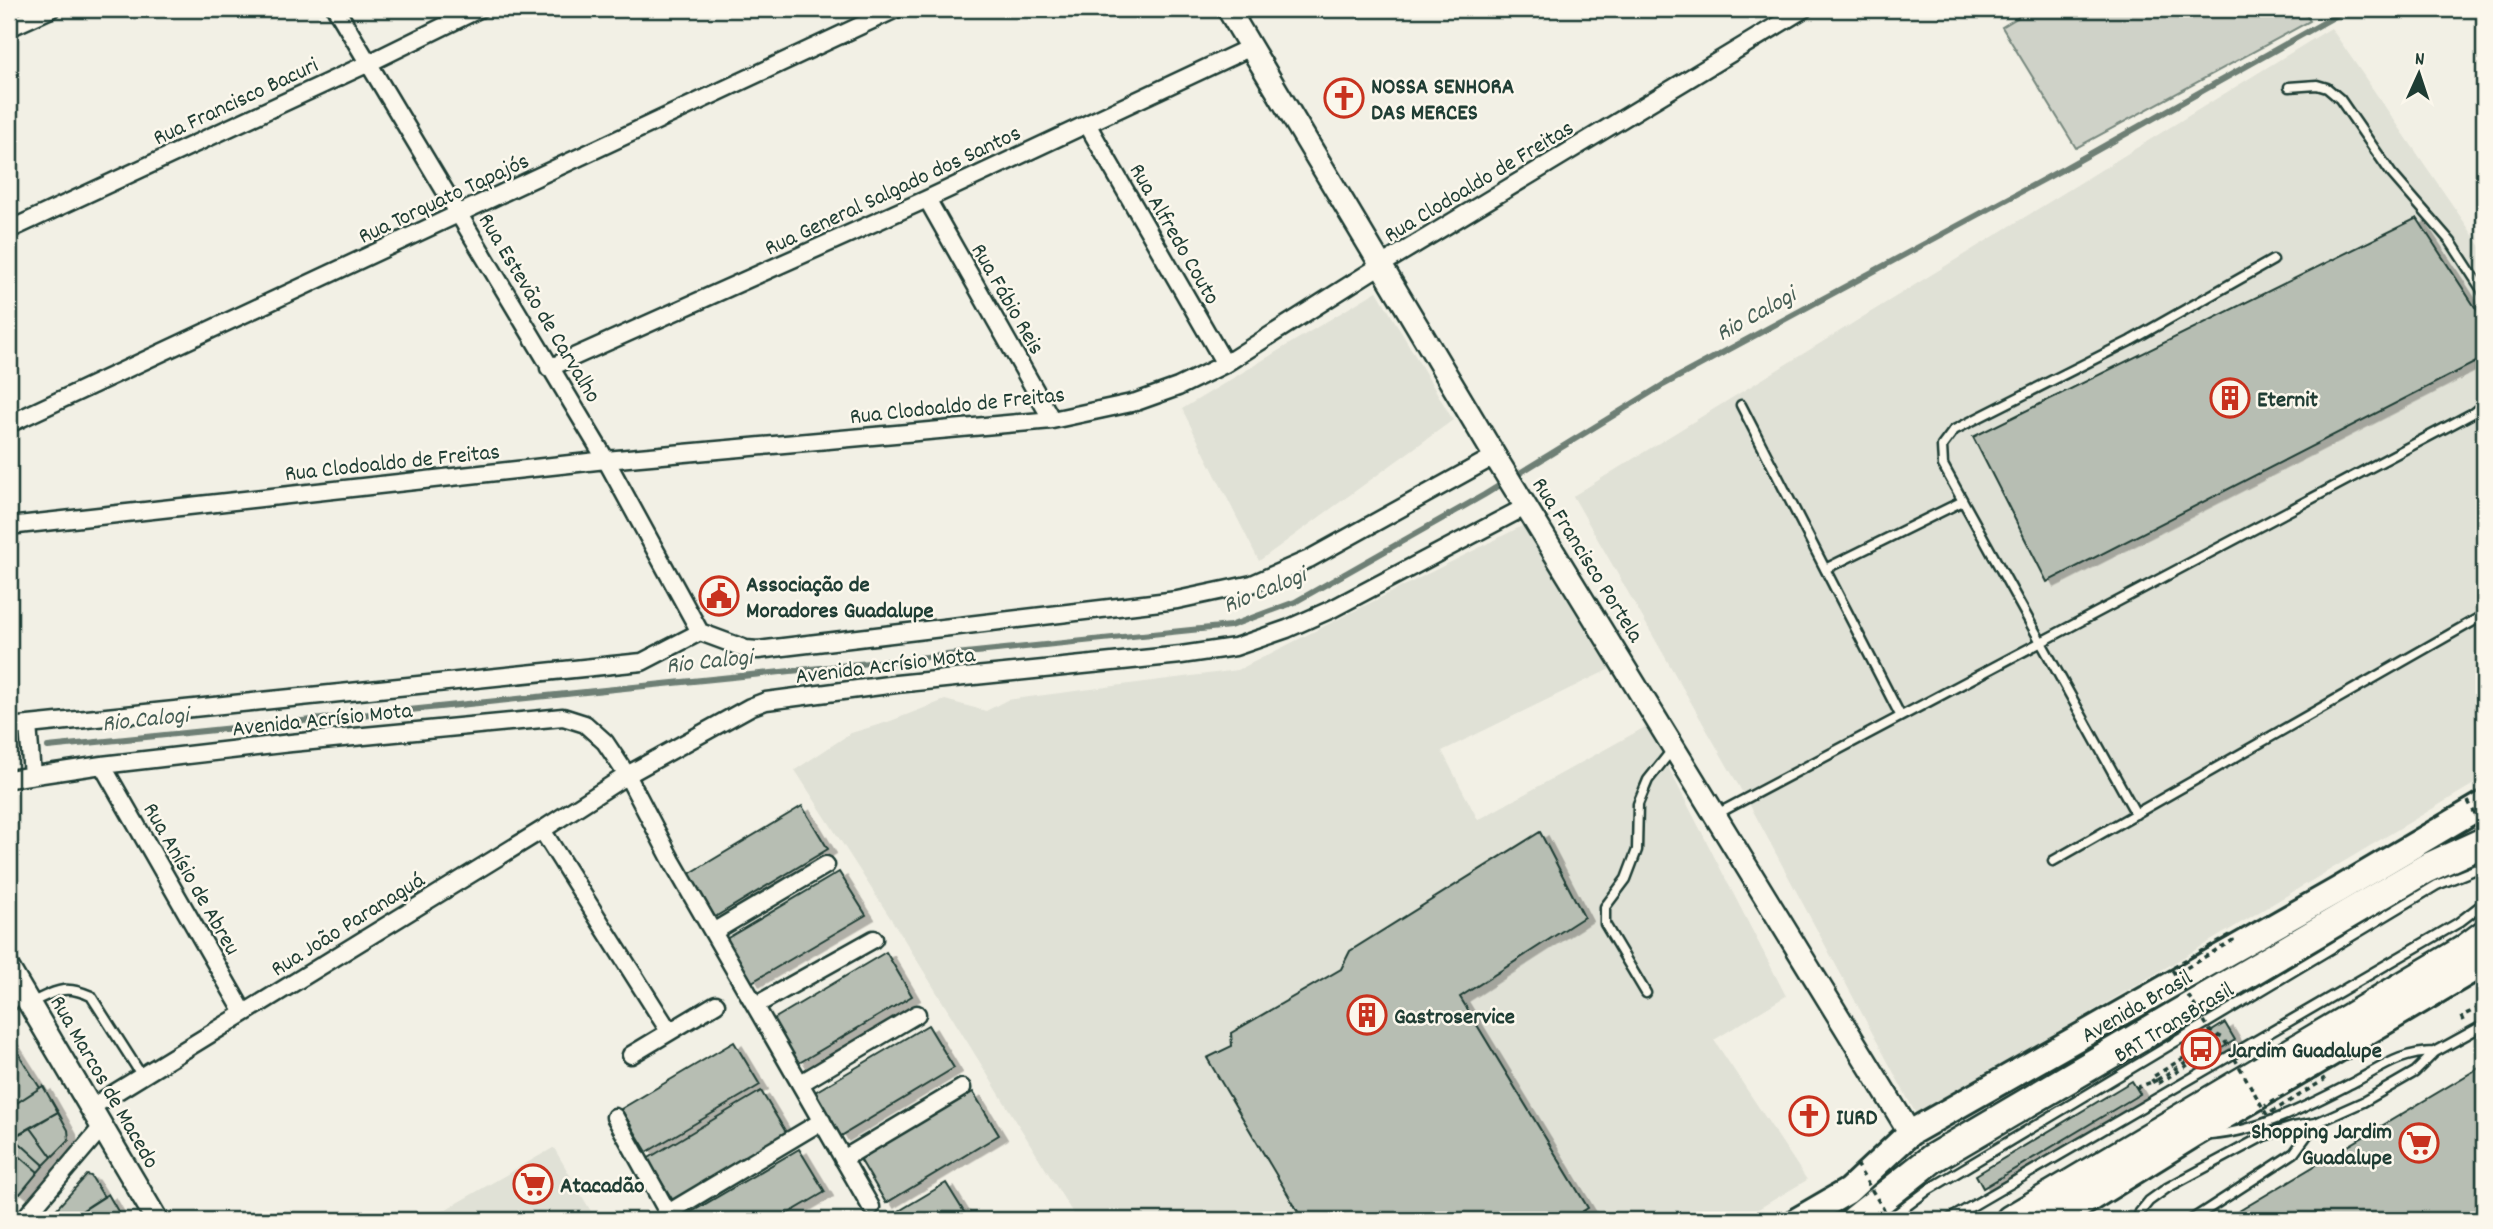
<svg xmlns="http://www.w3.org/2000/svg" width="2493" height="1229" font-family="Dekko,sans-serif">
	<defs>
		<filter id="shadow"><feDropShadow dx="8" dy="4.5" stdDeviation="0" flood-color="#0004"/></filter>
	</defs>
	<rect width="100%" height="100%" fill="#f2f0e5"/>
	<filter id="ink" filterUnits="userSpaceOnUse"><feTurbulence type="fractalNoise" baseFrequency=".0143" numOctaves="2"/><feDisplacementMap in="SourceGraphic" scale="14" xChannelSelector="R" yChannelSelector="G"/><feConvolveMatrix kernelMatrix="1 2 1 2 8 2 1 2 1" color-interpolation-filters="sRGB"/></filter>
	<g filter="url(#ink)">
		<!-- built -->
		<path fill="#e0e1d6" d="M2331,28L2484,251V778L1917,1116L1752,809L1573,496Z
			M1377,291L1453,420L1259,561L1182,409Z
			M1524,525L1612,668L1442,751L1478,820L1647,726L1786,996L1714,1040L1807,1180L1740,1220H1077L902,936L795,770L851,733L888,722L945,700L986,711L1007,700L1238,670Z
			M554,1148L596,1220H427L553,1148Z"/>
		<!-- green -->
		<path fill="#cfd2c8" stroke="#77887e" stroke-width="2" d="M2032,9H2302L2310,21L2076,148L2002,27Z"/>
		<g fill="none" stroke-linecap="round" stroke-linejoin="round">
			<!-- stream -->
			<path stroke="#6e7f75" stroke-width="6" d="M48,747L1230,626L1295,602L1484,495L1663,385L2065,168L2348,9"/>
		</g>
		<!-- building -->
		<path fill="#b7beb3" stroke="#1f3d34" stroke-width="2" filter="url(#shadow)" d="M2417,218L2484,321V358L2047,582L1973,437Z
			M802,806L828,849L715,917L689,874Z
			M1540,832L1584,917L1460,997L1588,1208L1568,1220H1303L1207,1058L1232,1046L1231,1033L1341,969L1350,951Z
			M839,872L866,915L752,982L726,939Z
			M886,952L912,996L799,1063L772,1020Z
			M2225,1023L2235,1040L2206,1058L2196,1041Z
			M928,1025L954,1068L841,1136L815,1092Z
			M9,1039L40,1088L9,1108Z
			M734,1042L760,1085L647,1152L621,1109Z
			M2484,1065V1220H2224Z
			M2132,1081L2140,1094L1983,1188L1976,1175Z
			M43,1086L58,1112L9,1139V1108Z
			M761,1091L787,1134L674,1202L647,1159Z
			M973,1092L999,1135L886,1203L860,1159Z
			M58,1112L68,1130L69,1140L52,1157L31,1128Z
			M31,1128L52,1157L44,1165L13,1137Z
			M13,1137L44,1165L38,1172L9,1147V1139Z
			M9,1147L38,1172L20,1194L9,1185Z
			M799,1149L825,1192L777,1220H688L685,1216Z
			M87,1175L91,1176L104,1197L68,1220H53L49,1217Z
			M946,1183L969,1220H884Z
			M108,1194L123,1220H68L92,1204Z"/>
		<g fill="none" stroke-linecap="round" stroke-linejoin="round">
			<!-- lane casing -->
			<g stroke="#1f3d34" stroke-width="13">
				<path id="lane" d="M2289,87L2317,85L2327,88L2340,99L2391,173L2451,242L2484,293
					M1741,405L1900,715
					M1825,569L1963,501
					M2136,814L1943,465L1942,446L1954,430L2130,341L2273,260
					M1715,815L2473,413L2484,404
					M2053,861L2484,615
					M1646,993L1605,924V907L1626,879L1637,850L1638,804L1648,780L1672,750
					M32,1002C56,991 65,984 91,996L142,1076
					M2211,1135C2262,1131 2311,1104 2356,1081C2384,1066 2402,1052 2435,1052
					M1888,1220L1928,1190L2437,885L2484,866
					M1948,1220L2458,923L2484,903
					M2137,1220L2140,1212L2149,1201L2167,1188L2264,1136L2293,1127L2316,1123L2363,1102L2415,1072L2435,1052L2484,1025
					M2191,1220L2294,1153L2316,1123"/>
			</g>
			<!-- street casing -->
			<g stroke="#1f3d34" stroke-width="21">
				<path id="street" d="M336,9L606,460L700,632
					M1235,20L1244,9
					M9,28L51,9
					M1087,124L1225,364
					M927,199L1052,420
					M9,230L369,63L479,9
					M549,368L927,199L1251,47
					M9,424L896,9
					M9,526L606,460L1052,420L1136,402L1178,387L1225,364L1381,265L1804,9
					M28,725L32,775
					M9,727L642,662L700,632L746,649L758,650L1177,600L1252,584L1309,559L1495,456
					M102,765L244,1013
					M9,779L102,765L291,743L563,717L585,724L605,742L627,775L750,707L766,701L896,684L1181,655L1235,647L1287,629L1332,609L1527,506
					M542,830L669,1031
					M713,932L826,865
					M9,1003L21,989
					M756,1005L874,939
					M631,1055L716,1004
					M801,1083L917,1014
					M90,1108L542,830L627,775L672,861L871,1207
					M615,1117L672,1220
					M843,1159L962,1088
					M668,1213L822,1121
					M23,1220L102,1127"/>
			</g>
			<!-- secondary casing -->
			<g stroke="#1f3d34" stroke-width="26">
				<path id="secondary" d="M1228,9L1499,463L1910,1133
					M9,969L157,1220"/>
			</g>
			<!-- primary casing -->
			<g stroke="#1f3d34" stroke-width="30">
				<path id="primary" d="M1798,1220L1848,1191L1910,1133L2338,890L2484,804
					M2056,1220L2193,1135L2484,963"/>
			</g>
			<!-- highway casing -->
			<g stroke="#1f3d34" stroke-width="33">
				<path id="highway" d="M1855,1220L1933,1158L2425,869L2484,842
					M2010,1220L2464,950L2484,935"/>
			</g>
			<!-- path -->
			<path stroke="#1f3d34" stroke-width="3.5" stroke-dasharray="5 5" stroke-linecap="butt" d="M2479,991L2478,992L2484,1003
				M2464,1021L2462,1016L2484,1005
				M2136,1088L2157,1080"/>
			<!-- lane -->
			<use href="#lane" stroke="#fbf7ec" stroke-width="8"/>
			<!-- street -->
			<use href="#street" stroke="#fbf7ec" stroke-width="16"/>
			<!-- secondary -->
			<use href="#secondary" stroke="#fbf7ec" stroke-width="21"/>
			<!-- primary -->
			<use href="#primary" stroke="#fbf7ec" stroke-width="24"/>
			<!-- highway -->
			<use href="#highway" stroke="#fbf7ec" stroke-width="28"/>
			<!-- path-bridge -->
			<path stroke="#1f3d34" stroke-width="3.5" stroke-dasharray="5 5" stroke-linecap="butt" d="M2468,801L2484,830
				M2178,973L2233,940L2230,935L2171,968L2211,1032L2223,1038L2267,1115L2324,1080L2321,1075L2265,1106
				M2157,1080L2208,1048L2210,1051L2156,1085L2151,1078L2219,1036
				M1856,1164L1890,1220"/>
		</g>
	</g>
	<!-- icons -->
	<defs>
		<g id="church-ring" transform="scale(2.0125)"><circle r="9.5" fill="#fbf7ec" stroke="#c8321e" stroke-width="1.5"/><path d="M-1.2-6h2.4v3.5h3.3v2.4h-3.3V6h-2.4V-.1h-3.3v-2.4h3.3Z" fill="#c8321e"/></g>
		<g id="building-ring" transform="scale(2.0125)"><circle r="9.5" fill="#fbf7ec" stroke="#c8321e" stroke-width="1.5"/><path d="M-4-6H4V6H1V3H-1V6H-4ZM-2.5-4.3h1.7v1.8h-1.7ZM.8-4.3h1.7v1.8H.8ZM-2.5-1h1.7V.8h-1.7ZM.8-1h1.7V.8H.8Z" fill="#c8321e"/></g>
		<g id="civic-ring" transform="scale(2.0125)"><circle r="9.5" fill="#fbf7ec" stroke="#c8321e" stroke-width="1.5"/><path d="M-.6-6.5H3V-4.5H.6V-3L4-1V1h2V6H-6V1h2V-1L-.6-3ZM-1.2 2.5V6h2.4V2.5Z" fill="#c8321e"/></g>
		<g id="bus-ring" transform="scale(2.0125)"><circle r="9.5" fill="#fbf7ec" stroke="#c8321e" stroke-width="1.5"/><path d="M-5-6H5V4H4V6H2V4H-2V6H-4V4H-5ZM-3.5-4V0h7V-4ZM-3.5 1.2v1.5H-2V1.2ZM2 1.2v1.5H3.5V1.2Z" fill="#c8321e"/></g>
		<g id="supermarket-ring" transform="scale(2.0125)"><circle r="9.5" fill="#fbf7ec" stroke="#c8321e" stroke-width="1.5"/><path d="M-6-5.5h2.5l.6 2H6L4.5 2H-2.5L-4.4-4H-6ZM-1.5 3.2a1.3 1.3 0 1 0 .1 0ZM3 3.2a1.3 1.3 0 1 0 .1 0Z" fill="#c8321e"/></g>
	</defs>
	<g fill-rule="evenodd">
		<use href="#church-ring" x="1344" y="98"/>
		<use href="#building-ring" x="2230" y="398"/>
		<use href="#civic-ring" x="719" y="596"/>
		<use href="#building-ring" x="1367" y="1015"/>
		<use href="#bus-ring" x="2201" y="1049"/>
		<use href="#church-ring" x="1809" y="1116"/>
		<use href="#supermarket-ring" x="2419" y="1143"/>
		<use href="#supermarket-ring" x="533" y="1184"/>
	</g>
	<g text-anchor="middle" stroke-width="5" stroke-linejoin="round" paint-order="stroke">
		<!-- poi labels -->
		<g font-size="23" font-weight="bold" fill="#1f3d34" stroke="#fbf7ec" text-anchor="start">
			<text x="1371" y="93">NOSSA SENHORA<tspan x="1371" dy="26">DAS MERCES</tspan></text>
			<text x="2257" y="406">Eternit</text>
			<text x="746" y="591">Associação de<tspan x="746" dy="26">Moradores Guadalupe</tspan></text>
			<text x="1394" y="1023">Gastroservice</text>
			<text x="2228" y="1057">Jardim Guadalupe</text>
			<text x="1836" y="1124">IURD</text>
			<text x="2392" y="1138" text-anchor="end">Shopping Jardim<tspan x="2392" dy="26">Guadalupe</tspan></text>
			<text x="560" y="1192">Atacadão</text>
		</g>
		<!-- street labels -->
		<g font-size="23" fill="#1f3d34" stroke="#fbf7ec">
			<text transform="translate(235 100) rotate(-25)" y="8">Rua Francisco Bacuri</text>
			<text transform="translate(1478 180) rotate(-31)" y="8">Rua Clodoaldo de Freitas</text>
			<text transform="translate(892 189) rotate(-25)" y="8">Rua General Salgado dos Santos</text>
			<text transform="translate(443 197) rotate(-25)" y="8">Rua Torquato Tapajós</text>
			<text transform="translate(1176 233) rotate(60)" y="8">Rua Alfredo Couto</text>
			<text transform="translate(1009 298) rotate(60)" y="8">Rua Fábio Reis</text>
			<text transform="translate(541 307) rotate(59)" y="8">Rua Estevão de Carvalho</text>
			<text transform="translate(957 404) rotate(-6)" y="8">Rua Clodoaldo de Freitas</text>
			<text transform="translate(392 461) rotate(-6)" y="8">Rua Clodoaldo de Freitas</text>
			<text transform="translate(1589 559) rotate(58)" y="8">Rua Francisco Portela</text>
			<text transform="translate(885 664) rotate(-7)" y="8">Avenida Acrísio Mota</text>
			<text transform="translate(322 718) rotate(-6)" y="8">Avenida Acrísio Mota</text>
			<text transform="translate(193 878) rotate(60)" y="8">Rua Anísio de Abreu</text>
			<text transform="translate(347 923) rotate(-32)" y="8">Rua João Paranaguá</text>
			<text transform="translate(2136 1005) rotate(-30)" y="8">Avenida Brasil</text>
			<text transform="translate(2173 1021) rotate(-31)" y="8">BRT TransBrasil</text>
			<text transform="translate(106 1081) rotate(60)" y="8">Rua Marcos de Macedo</text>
		</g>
		<!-- water labels -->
		<g font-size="24" font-style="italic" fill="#465e55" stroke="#fbf7ec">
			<text transform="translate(1755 313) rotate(-29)" y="8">Rio Calogi</text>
			<text transform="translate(1264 589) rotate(-22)" y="8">Rio Calogi</text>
			<text transform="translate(709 660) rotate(-6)" y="8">Rio Calogi</text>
			<text transform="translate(145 718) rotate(-6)" y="8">Rio Calogi</text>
		</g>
	</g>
	<!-- margin -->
	<rect width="2493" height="1229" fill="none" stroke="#fbf7ec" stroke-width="35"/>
	<rect x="18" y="18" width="2458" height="1194" fill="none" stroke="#1f3d34" stroke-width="2.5" filter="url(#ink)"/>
	<!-- north arrow -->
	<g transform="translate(2419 74) rotate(3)" stroke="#fbf7ec" stroke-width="5" paint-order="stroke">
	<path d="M0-5L12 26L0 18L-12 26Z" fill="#1f3d34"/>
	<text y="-10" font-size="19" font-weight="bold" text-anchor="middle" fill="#1f3d34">N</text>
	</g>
</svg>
